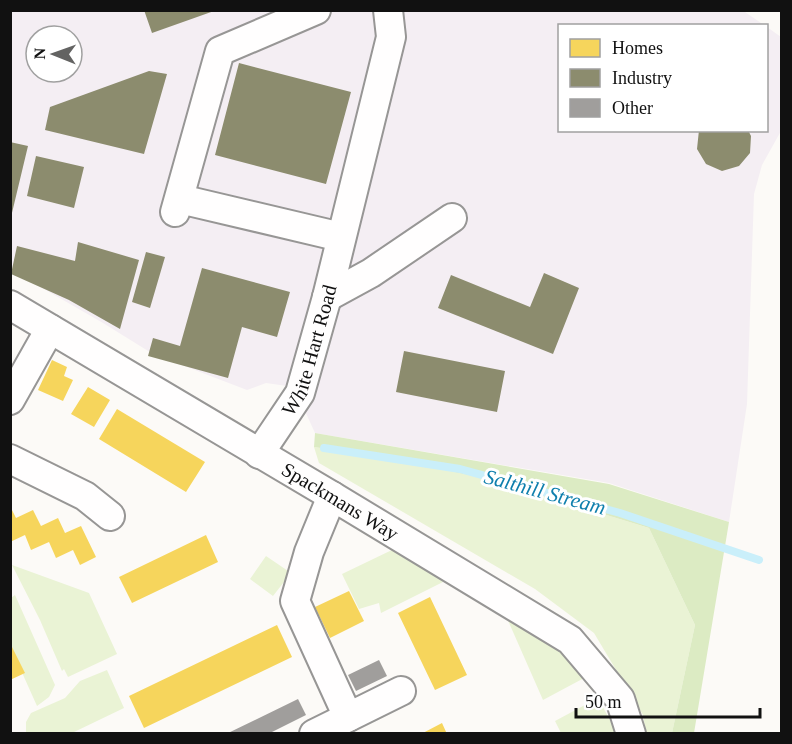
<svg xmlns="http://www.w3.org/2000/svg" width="792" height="744" font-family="'Times New Roman',serif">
	<rect width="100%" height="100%" fill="#fcfaf7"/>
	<!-- industrial -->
	<path fill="#f4eef3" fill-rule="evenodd" d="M742,10L764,25L560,26V130H766L767,27L781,37V131L762,165L754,194L747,404L729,522L609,483L315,433L294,387L266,383L247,390L153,354L103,323L11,270V11ZM36,36H72V72H36Z"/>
	<!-- green -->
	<path fill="#eaf3d5" d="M314,447L394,459L495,481L649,528L695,625L672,733H646L643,715L594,633L535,589L319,463Z
		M394,549L447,580L381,613L379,603L359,609L342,574Z
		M266,556L291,573L273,596L250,579Z
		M12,565L89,593L117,654L68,677L64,669L62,671L40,620Z
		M15,595L55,685L49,697L37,706L11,648V598Z
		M503,609L548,636L586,677L543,700Z
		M107,670L124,708L72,733H26V722L31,713L65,698L80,681Z
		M598,698L617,733H561L555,721Z"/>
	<!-- forest -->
	<path fill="#dcebc3" d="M315,433L609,484L729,522L694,733H672L695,625L649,528L495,481L394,459L314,447Z"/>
	<!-- homes -->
	<path fill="#f6d55c" d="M52,360L67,367L64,376L73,380L63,401L38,390Z
		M88,387L110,400L94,427L71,414Z
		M117,409L205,462L186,492L99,439Z
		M10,506L16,518L33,510L41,526L58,518L65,533L81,526L96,557L80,565L73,550L56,558L49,542L31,550L25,535L10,542Z
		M206,535L218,562L132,603L119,577Z
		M349,591L364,621L330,638L315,607Z
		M430,597L467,675L435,690L398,613Z
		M277,625L292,657L144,728L129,696Z
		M10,643L25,673L10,680Z
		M442,723L447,734H421Z"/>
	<!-- industry -->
	<path fill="#8c8c6e" d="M144,10H214V11L152,33Z
		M239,63L351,92L326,184L215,155Z
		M149,71L167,74L144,154L45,130L50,107Z
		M699,130H748L751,136L750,153L739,166L722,171L706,164L697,149Z
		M10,142L28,146L11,217H10Z
		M36,156L84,167L74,208L27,196Z
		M78,242L139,260L120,329L69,300L11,274L17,246L75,261Z
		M146,252L165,257L150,308L132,302Z
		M202,268L290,292L277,337L242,327L228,378L148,356L153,338L180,346Z
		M544,273L579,288L553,354L438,308L451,275L530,307Z
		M404,351L505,371L497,412L396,392Z"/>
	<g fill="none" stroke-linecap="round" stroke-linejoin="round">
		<!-- stream -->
		<path stroke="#caeffa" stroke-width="8" d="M324,448L460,469L620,513L759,560"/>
	</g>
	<!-- building -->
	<path fill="#a09e9c" d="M379,660L387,676L356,691L348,675Z
		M298,699L306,715L268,734H226Z"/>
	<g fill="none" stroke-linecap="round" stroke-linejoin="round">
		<!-- minor casing -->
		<g stroke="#979695" stroke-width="32">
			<g id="minor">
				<path d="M180,199L341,237"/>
				<path d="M175,212L220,51L316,10"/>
				<path d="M327,297L371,273L452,218"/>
				<path id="s1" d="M10,305L332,496L570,640L620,699L631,734"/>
				<path d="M10,400L50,329"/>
				<path id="s2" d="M259,454L300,393L327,297L391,37L388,10"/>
				<path d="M10,459L85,496L110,516"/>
				<path d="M332,496L309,552L295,601L348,717"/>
				<path d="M314,734L401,691"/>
			</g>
		</g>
		<!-- minor -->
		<use href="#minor" stroke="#fffefe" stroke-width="28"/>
	</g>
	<g text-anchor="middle" stroke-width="6" stroke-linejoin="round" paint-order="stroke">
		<!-- street labels -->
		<g font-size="20" fill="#111" stroke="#fff">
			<text dy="7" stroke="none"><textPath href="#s2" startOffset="117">White Hart Road</textPath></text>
			<text dy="7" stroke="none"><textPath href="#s1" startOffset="384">Spackmans Way</textPath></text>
		</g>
		<!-- water labels -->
		<g font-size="21" font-style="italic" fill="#0f7fad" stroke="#fff">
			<text transform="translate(545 492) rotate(15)" y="7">Salthill Stream</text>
		</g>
	</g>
	<!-- border -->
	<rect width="792" height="744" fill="none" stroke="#111111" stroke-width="24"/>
	<!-- legend -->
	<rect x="558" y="24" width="210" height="108" fill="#ffffff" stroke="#a0a0a0" stroke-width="1.5"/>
	<rect x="570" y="39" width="30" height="18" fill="#f6d55c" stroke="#a0a0a0" stroke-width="1.5"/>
	<text x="612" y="54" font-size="18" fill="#111111">Homes</text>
	<rect x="570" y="69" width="30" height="18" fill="#8c8c6e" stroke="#a0a0a0" stroke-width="1.5"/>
	<text x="612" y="84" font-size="18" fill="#111111">Industry</text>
	<rect x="570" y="99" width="30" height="18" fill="#a09e9c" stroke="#a0a0a0" stroke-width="1.5"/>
	<text x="612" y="114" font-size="18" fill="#111111">Other</text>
	<!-- north arrow -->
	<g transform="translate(54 54) rotate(271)"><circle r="28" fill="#ffffff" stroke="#a0a0a0" stroke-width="1.5"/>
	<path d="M0-4.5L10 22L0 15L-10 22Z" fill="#636362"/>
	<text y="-9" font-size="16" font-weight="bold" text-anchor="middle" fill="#111111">N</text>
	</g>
	<!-- scale -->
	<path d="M576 708v9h184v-9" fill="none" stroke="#111111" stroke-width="3"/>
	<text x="585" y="708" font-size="18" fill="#111111" stroke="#ffffff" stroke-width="4.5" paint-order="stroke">50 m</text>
</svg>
